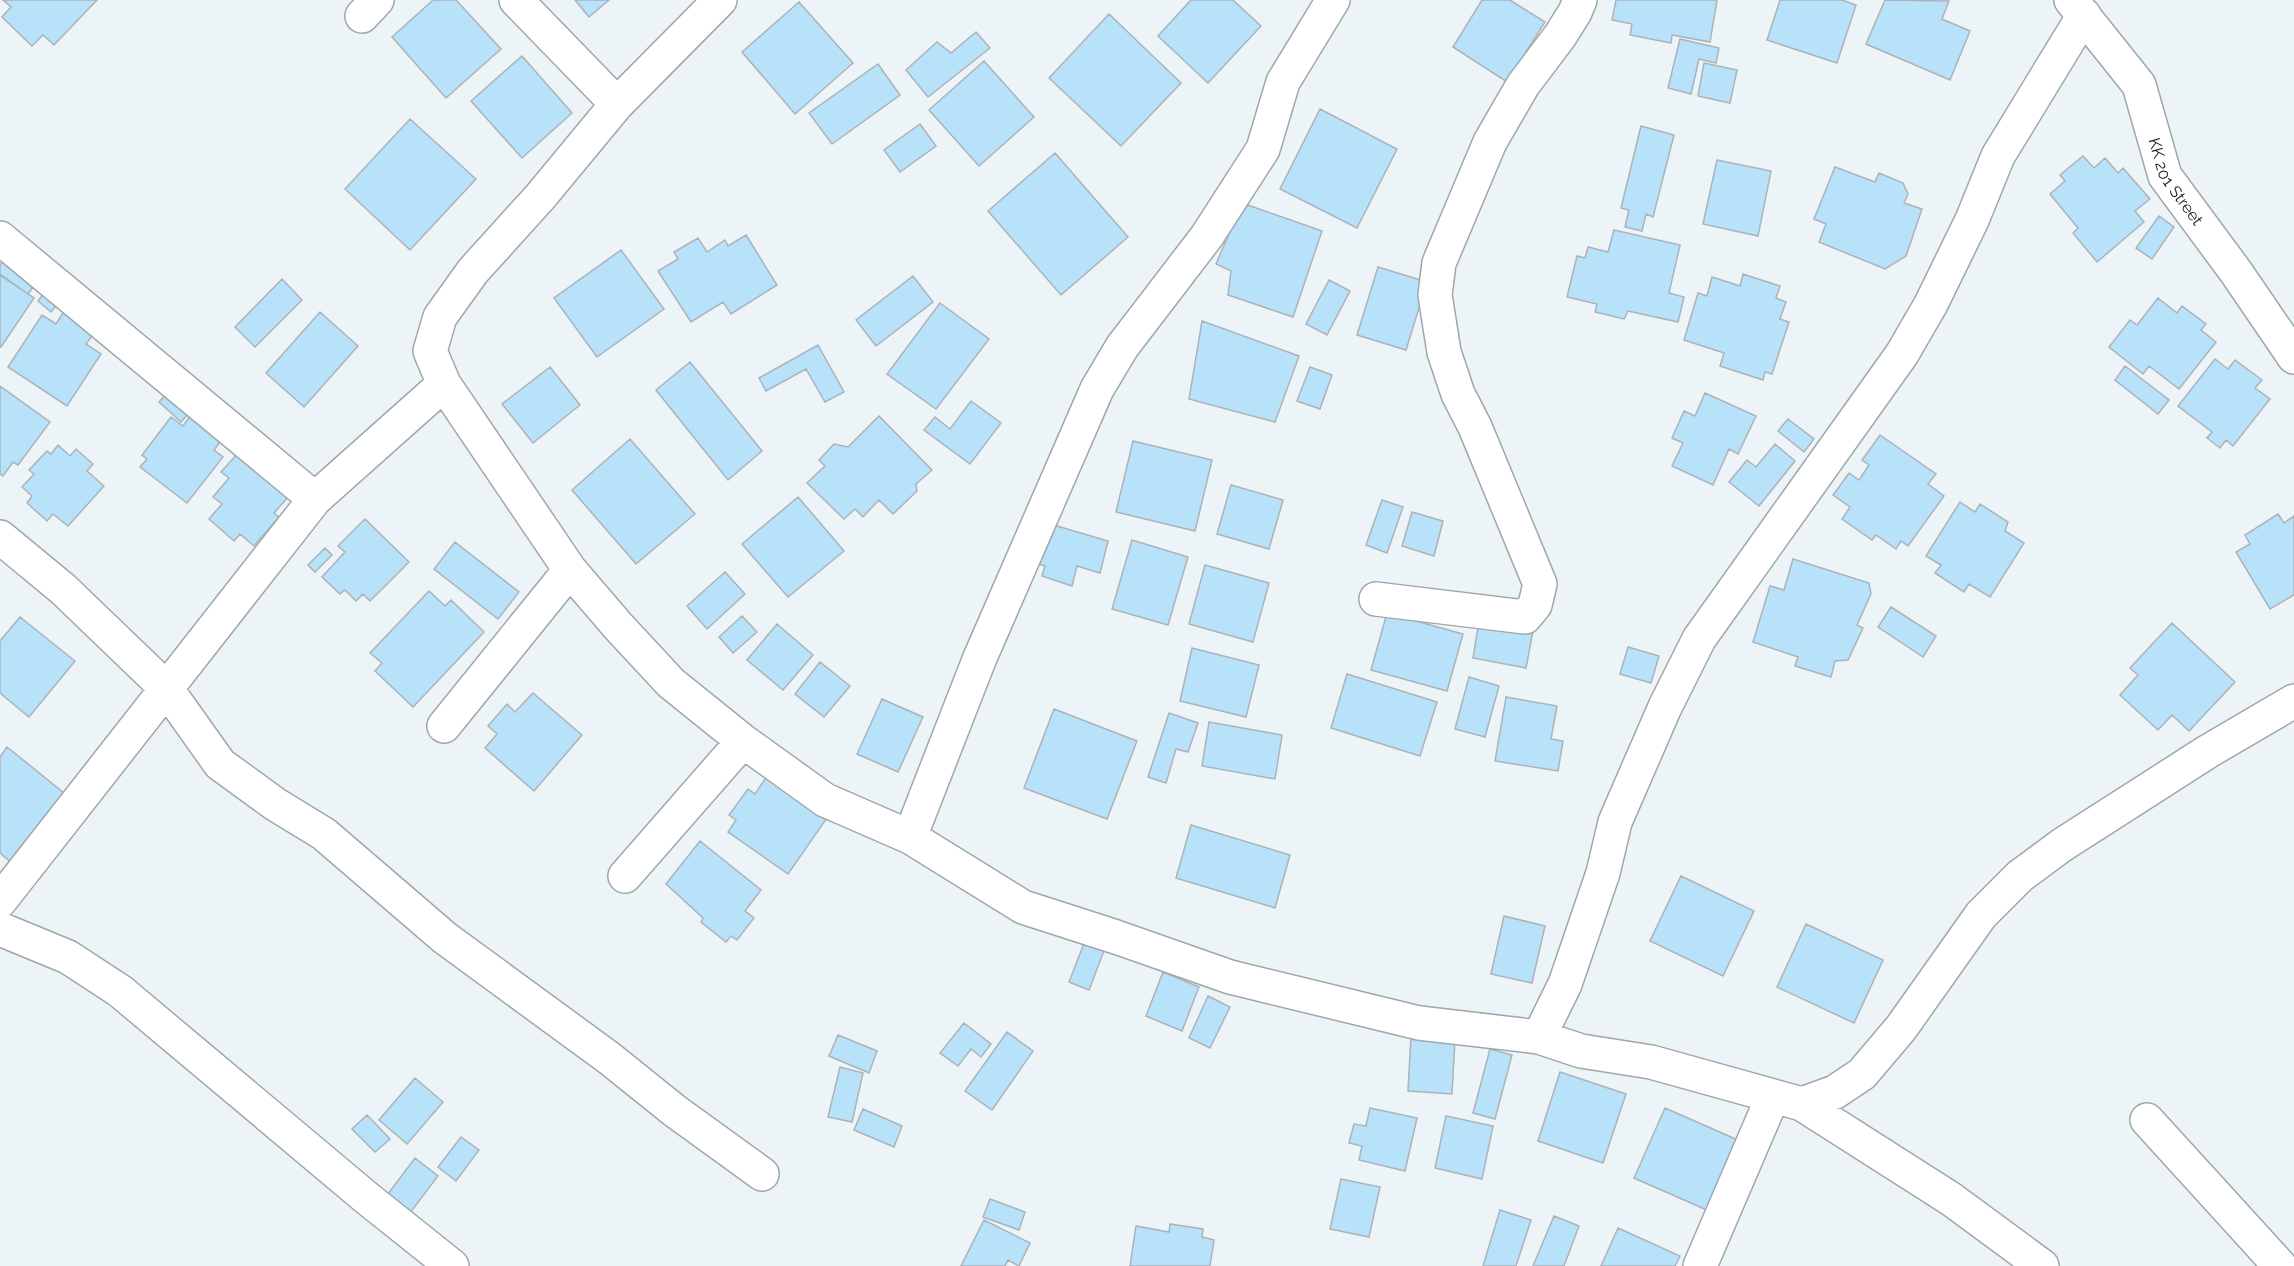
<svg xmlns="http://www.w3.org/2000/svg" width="2294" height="1266" font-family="Raleway,sans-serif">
	<rect width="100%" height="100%" fill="#ecf4f8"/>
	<!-- building -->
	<path fill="#b8e1fa" stroke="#acb3b8" stroke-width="1.5" d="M3,0H97L54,45L43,35L32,46L2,17L11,7Z
		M433,0H456L501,49L446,98L392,37Z
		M575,0H609L589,17Z
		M1191,0H1233L1261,26L1208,83L1158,36Z
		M1482,0H1510L1545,22L1507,82L1453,47Z
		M1616,0H1717L1710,42L1672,35L1671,43L1630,35L1632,24L1612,20Z
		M1780,0H1842L1856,5L1837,63L1767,40Z
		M1885,0L1949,1L1942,19L1970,31L1950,80L1866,44Z
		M799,2L853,63L795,114L742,52Z
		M1109,14L1181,83L1121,146L1049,78Z
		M976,32L990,48L928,97L906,70L937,42L951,53Z
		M1680,39L1719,48L1716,63L1699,59L1691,94L1668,88Z
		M522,56L572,113L522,158L471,101Z
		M984,61L1034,117L979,166L929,110Z
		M1704,63L1737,70L1730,103L1698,96Z
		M878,64L900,95L832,144L809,113Z
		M1320,109L1397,149L1357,228L1280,189Z
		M410,119L476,179L410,250L345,189Z
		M920,124L936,146L900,172L884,150Z
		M1641,126L1674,135L1653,217L1646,214L1642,231L1625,227L1629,210L1621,208Z
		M1055,153L1128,237L1061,295L988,211Z
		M2083,156L2094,168L2105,158L2118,173L2123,168L2150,199L2135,211L2144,222L2097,262L2073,233L2078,228L2050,194L2065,181L2060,175Z
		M1717,160L1771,171L1758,236L1703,224Z
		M1835,167L1875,182L1879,173L1903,183L1908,194L1904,203L1922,209L1906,256L1885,269L1819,242L1826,224L1814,219Z
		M1242,203L1322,231L1293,317L1228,295L1231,271L1216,264Z
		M2159,216L2174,227L2152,259L2136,248Z
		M1614,230L1680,245L1669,293L1684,297L1678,322L1628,311L1624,319L1595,312L1597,304L1567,297L1577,256L1585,258L1588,247L1608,252Z
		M746,235L777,285L731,314L723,302L691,322L658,271L678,259L674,252L698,238L707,252L725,240L728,246Z
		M621,250L664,309L597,357L554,298Z
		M7,256L39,279L28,294L0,274V265Z
		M1378,267L1427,282L1406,350L1357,335Z
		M1743,274L1780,286L1776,298L1786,302L1780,319L1789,322L1772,374L1765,372L1763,380L1720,366L1724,353L1684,340L1698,293L1707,296L1712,277L1740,286Z
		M0,275L34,298L1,347L0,346Z
		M913,276L933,302L876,346L856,320Z
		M282,279L302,300L255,347L235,327Z
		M1329,280L1350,291L1327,335L1306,324Z
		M51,284L65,295L51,312L38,301Z
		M2158,298L2177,313L2182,306L2206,324L2201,330L2216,342L2179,389L2149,366L2143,374L2109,347L2130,320L2137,325Z
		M940,303L989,339L936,409L887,374Z
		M68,305L100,325L86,344L101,354L67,406L8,367L42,315L56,324Z
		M320,312L358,346L304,407L266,373Z
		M1202,321L1299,356L1275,422L1189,399Z
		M818,345L844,392L825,402L806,369L766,391L759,378Z
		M2215,359L2228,369L2235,360L2262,380L2255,388L2270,399L2233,446L2226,440L2220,448L2207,438L2212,432L2178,406Z
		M690,362L762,451L728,480L656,390Z
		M2125,366L2169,400L2158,414L2115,380Z
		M550,367L580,405L533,443L502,404Z
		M1310,367L1332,375L1320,409L1297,401Z
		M175,384L197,404L181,422L159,402Z
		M0,386L50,422L18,465L13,462L3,476L0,474Z
		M1705,393L1756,416L1738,454L1729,449L1713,485L1672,466L1683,443L1672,438L1684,411L1695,416Z
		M971,401L1001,423L970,464L924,430L935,417L950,429Z
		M194,411L225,435L214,450L223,457L187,503L140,467L147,459L142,455L171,417L183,426Z
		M879,416L932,470L916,484L917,491L893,514L879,500L863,517L855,509L844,519L807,483L825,466L819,460L834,444L848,447Z
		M1788,419L1814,439L1804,452L1778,431Z
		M1880,435L1936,474L1928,484L1944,496L1908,546L1901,541L1896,549L1876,535L1872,540L1842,519L1850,507L1833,495L1849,473L1859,480L1869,465L1862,460Z
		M630,439L695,514L636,564L572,490Z
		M1133,441L1212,460L1195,531L1116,512Z
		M1775,444L1795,461L1759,506L1729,482L1747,460L1756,467Z
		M58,445L70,456L76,449L93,464L87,471L104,486L68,526L53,514L47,521L27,503L32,496L22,487L34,474L29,470L47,451L51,454Z
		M240,451L289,496L274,513L279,517L254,546L240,534L234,541L209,519L222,504L213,497L229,478L221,472Z
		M1231,485L1283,500L1269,549L1217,534Z
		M798,497L844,551L788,597L742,544Z
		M1382,500L1403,507L1387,553L1366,545Z
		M1960,502L1975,512L1980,504L2008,522L2005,531L2024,543L1990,597L1969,584L1964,592L1935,573L1941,565L1926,556Z
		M1412,512L1443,521L1434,556L1402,546Z
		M2278,514L2284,523L2294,516V595L2270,609L2236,552L2250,544L2245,535Z
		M365,519L409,562L370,601L363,594L356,601L345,590L340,594L322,577L345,552L338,546Z
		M1040,521L1108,541L1100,573L1077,566L1072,586L1042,576L1045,566L1028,561Z
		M1132,540L1188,557L1168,625L1112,609Z
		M455,542L519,592L498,619L434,569Z
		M325,548L332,555L315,572L308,565Z
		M1793,559L1869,583L1871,594L1857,625L1863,628L1848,660L1835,661L1831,677L1795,666L1798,657L1753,642L1770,586L1784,590Z
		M1205,565L1269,583L1253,642L1189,624Z
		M725,572L745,594L707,629L687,606Z
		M429,591L445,606L451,600L484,632L413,707L375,671L382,663L370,653Z
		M1891,607L1936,636L1923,657L1878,627Z
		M1387,613L1463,634L1447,691L1371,670Z
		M742,616L757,632L733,653L719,637Z
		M20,617L75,661L29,717L0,693V641Z
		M1479,621L1533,631L1526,668L1473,658Z
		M2172,623L2235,682L2189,731L2172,715L2158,730L2120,695L2138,675L2130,668Z
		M777,624L813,655L783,690L747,660Z
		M1628,647L1659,656L1651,683L1620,674Z
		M1192,648L1259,665L1246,717L1180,701Z
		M820,662L850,686L824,717L795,694Z
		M1347,674L1437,702L1420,756L1331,728Z
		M1469,677L1499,686L1485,737L1455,729Z
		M533,693L582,735L534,791L485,748L497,734L488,726L507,704L515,712Z
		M1506,697L1557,706L1551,739L1563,741L1558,771L1495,761Z
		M882,699L923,717L898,772L857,754Z
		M1054,709L1137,741L1107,819L1024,788Z
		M1169,713L1198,723L1188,752L1176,749L1166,783L1148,777Z
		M1209,722L1282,735L1275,779L1202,766Z
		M7,747L74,801L19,869L0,853V757Z
		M767,776L827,818L788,874L728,832L736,820L729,815L748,789L755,794Z
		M1191,825L1290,855L1275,908L1176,878Z
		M700,841L761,890L745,911L754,918L737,940L731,936L726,942L701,922L703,918L666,884Z
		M1681,876L1754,911L1723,976L1650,941Z
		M1504,916L1545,926L1532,983L1491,974Z
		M1806,924L1883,960L1854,1023L1777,987Z
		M1085,941L1105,948L1089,990L1069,982Z
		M1163,972L1199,987L1182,1031L1146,1016Z
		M1208,996L1230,1007L1210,1048L1189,1038Z
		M964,1023L991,1044L981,1057L971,1049L958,1066L940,1053Z
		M1007,1032L1033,1051L992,1110L965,1091Z
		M838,1035L877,1051L869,1073L829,1056Z
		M1411,1036L1455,1039L1452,1094L1408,1091Z
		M1490,1049L1512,1055L1495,1119L1473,1113Z
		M840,1067L863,1073L852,1122L828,1117Z
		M1560,1072L1626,1094L1603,1163L1538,1141Z
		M415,1078L443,1102L407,1144L379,1120Z
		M1370,1108L1417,1118L1405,1171L1359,1160L1362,1146L1349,1143L1354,1124L1366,1126Z
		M1665,1108L1740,1141L1709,1211L1634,1178Z
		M863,1109L902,1126L894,1147L854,1130Z
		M367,1115L390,1139L375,1152L352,1129Z
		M1446,1116L1493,1126L1482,1179L1435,1168Z
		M461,1137L479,1150L456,1181L438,1167Z
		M415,1158L438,1176L410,1213L387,1195Z
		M1341,1179L1380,1187L1369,1237L1330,1229Z
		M990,1199L1025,1212L1019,1230L983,1217Z
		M1500,1210L1531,1220L1516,1266H1483Z
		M1554,1216L1579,1226L1564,1266H1533Z
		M984,1220L1030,1243L1019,1266L1008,1260L1005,1266H961Z
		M1170,1224L1203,1229L1202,1237L1214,1240L1210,1266H1130L1136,1226L1169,1232Z
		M1618,1228L1680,1256L1675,1266H1601Z"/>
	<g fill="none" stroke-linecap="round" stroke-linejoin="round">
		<!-- street casing -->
		<g stroke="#a0a7ab" stroke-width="36">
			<path id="street" d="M516,0L617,104
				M720,0L617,104L540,197L473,271L440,317L430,351L444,384L570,570L618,626L671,683L743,741L825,800L910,837L1023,907L1116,937L1230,977L1419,1023L1539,1037L1581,1051L1651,1062L1802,1104L1951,1199L2042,1266
				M362,16L377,0
				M0,238L315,499
				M0,537L63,589L166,688L220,764L275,804L324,834L445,938L609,1058L675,1111L762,1174
				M1376,599L1525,617L1535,605L1540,584L1475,427L1458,394L1444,352L1435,295L1439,263L1490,142L1523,85L1560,36L1575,12L1580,0
				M444,726L570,570
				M910,837L979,660L1097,389L1122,347L1207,236L1263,149L1283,82L1333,0
				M625,876L743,741
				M0,901L315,499L444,384
				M0,929L68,957L120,991L368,1199L452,1266
				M1539,1037L1565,984L1603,873L1615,822L1665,707L1699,639L1902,354L1931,304L1972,220L1998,156L2084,15
				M1802,1104L1835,1092L1862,1074L1901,1028L1981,915L2020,876L2062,845L2207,752L2294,701
				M2147,1120L2280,1266
				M1700,1266L1773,1096"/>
		</g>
		<!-- secondary casing -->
		<g stroke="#a0a7ab" stroke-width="36">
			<g id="secondary">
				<path id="s1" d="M2071,0L2139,85L2165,176L2236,272L2294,357"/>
			</g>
		</g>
		<!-- street -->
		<use href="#street" stroke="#fff" stroke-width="33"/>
		<!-- secondary -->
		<use href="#secondary" stroke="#fff" stroke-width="33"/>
	</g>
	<g text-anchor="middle" stroke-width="6" stroke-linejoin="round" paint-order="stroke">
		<!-- street labels -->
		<g font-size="16" fill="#1b1d1f" stroke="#fff">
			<text dy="6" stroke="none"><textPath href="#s1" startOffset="213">KK 201 Street</textPath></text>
		</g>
	</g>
</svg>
